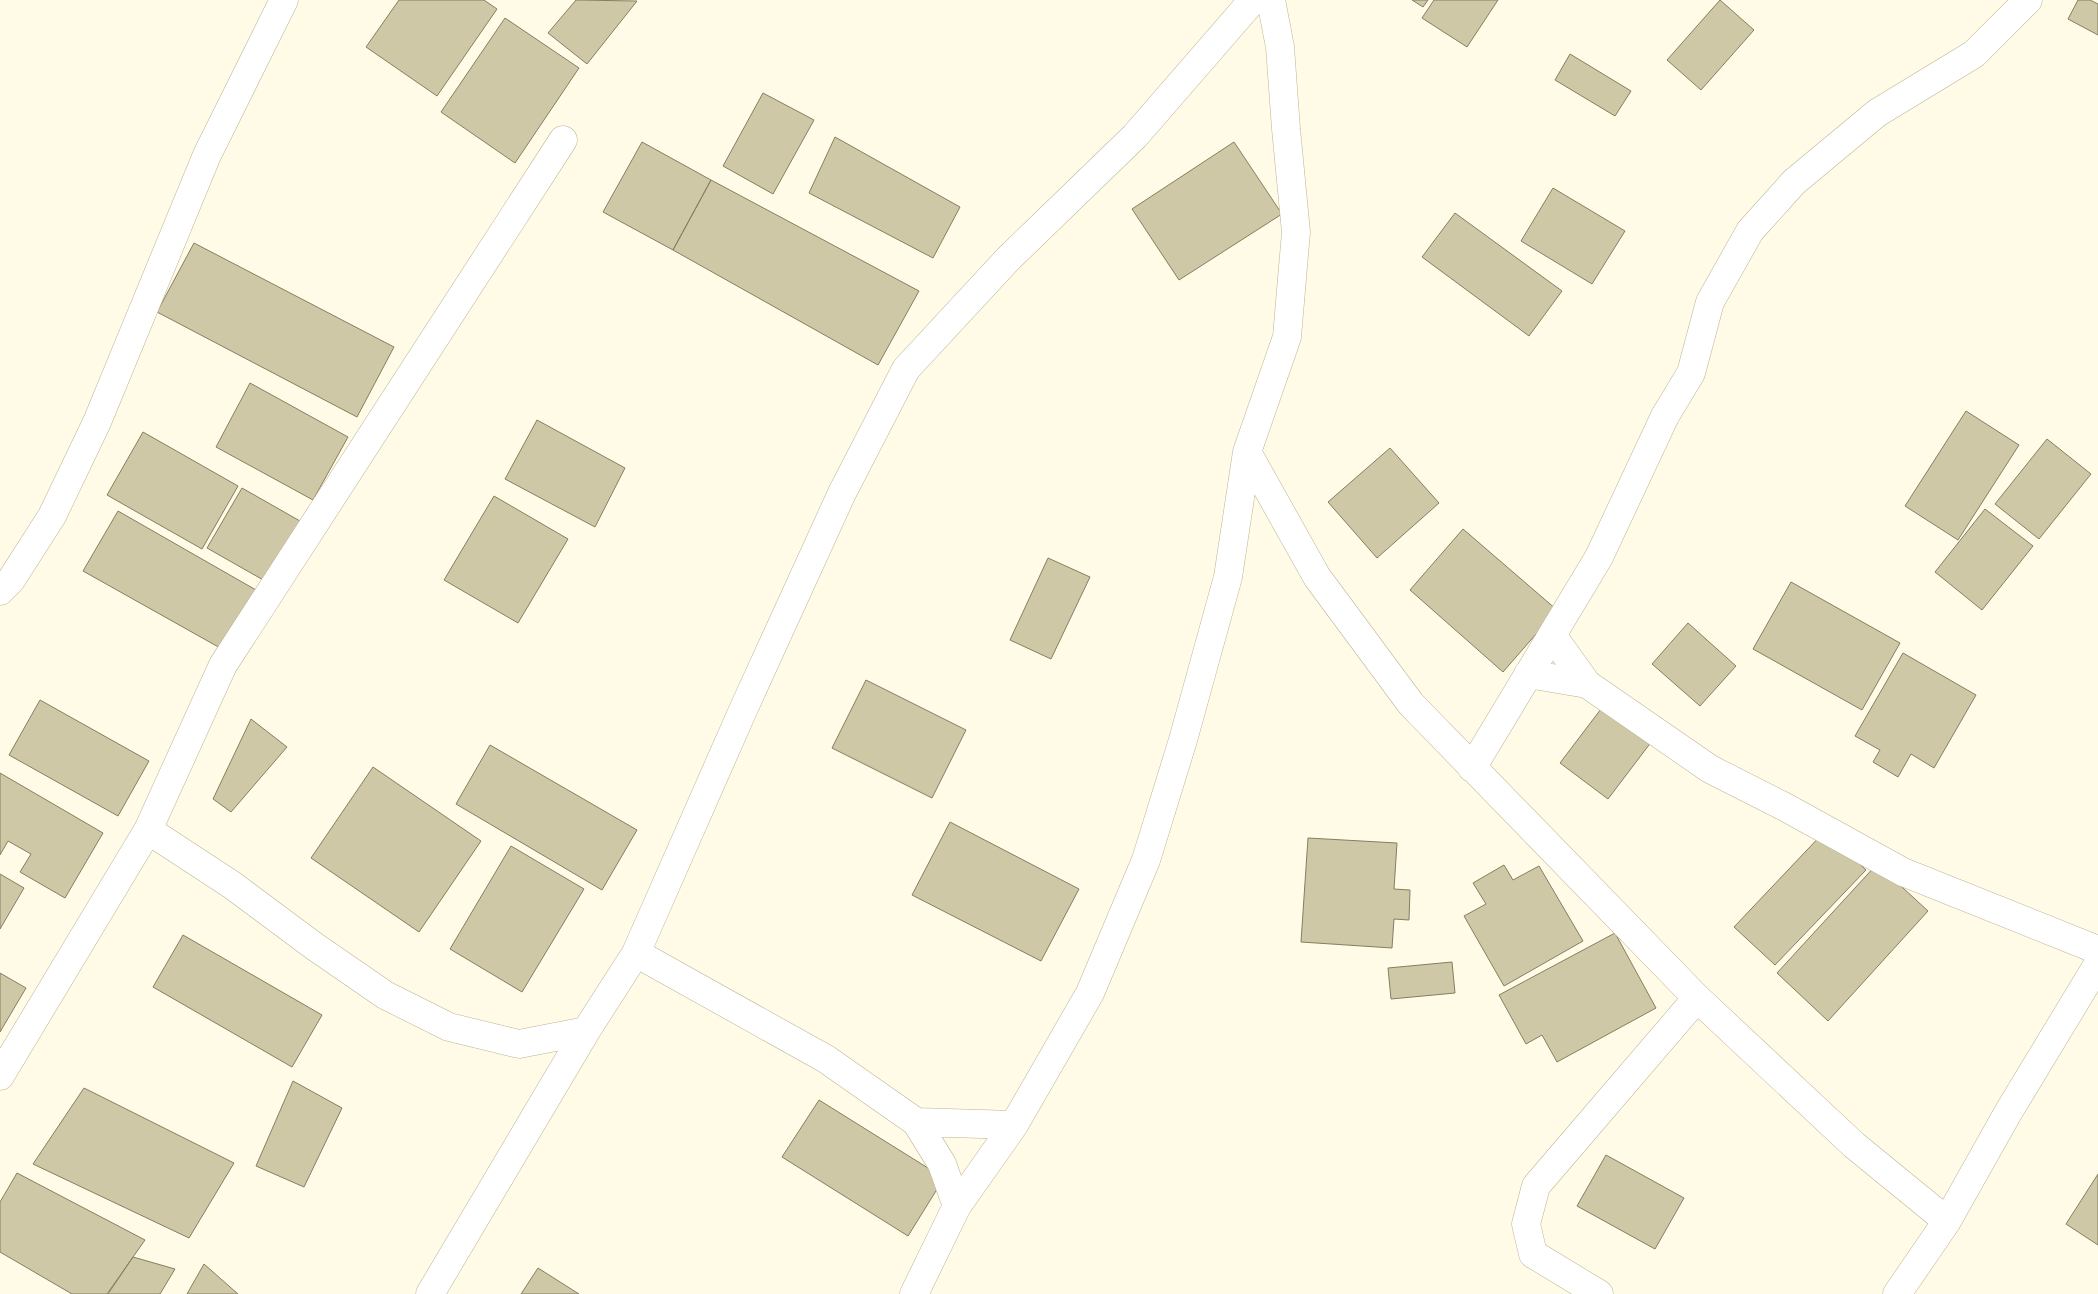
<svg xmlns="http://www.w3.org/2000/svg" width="2098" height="1294" font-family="'Nunito Sans',sans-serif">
	<rect width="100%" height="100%" fill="#fffbe7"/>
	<!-- building -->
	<path fill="#cfc8a7" stroke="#857e60" d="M399,0H484L497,9L437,96L366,47Z
		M576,0L637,1L587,64L548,33Z
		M1412,0H1428L1423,7Z
		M1434,0H1498L1467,47L1422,18Z
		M1720,0L1754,30L1701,90L1667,60Z
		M2078,0H2090L2098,4V35L2068,19Z
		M505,18L579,68L515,163L441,112Z
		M1570,54L1631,91L1615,116L1555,80Z
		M763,93L814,120L773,194L723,166Z
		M835,137L960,207L933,258L809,193Z
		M642,142L711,180L673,250L603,212Z
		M1234,142L1282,214L1179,280L1132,209Z
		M711,180L919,291L878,365L673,250Z
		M1553,188L1625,231L1592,284L1521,241Z
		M1455,213L1562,291L1529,336L1422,257Z
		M194,243L394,347L357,417L157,312Z
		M250,383L348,437L313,500L216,447Z
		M1966,411L2019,445L1958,540L1905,506Z
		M537,420L625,468L595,527L505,479Z
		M143,432L238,486L202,549L107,495Z
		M2047,439L2091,474L2039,539L1995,504Z
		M1390,448L1439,503L1377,558L1328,502Z
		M242,488L300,521L265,581L207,548Z
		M494,496L568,539L518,623L444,580Z
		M1985,509L2033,546L1982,610L1935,572Z
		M118,511L256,590L222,649L83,571Z
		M1463,529L1557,610L1503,672L1410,590Z
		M1048,558L1090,577L1051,659L1010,640Z
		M1791,582L1900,643L1862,710L1753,649Z
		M1688,623L1736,666L1700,706L1652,664Z
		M1903,653L1976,695L1934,768L1911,754L1898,777L1873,762L1880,750L1855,736Z
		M866,680L966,730L932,798L832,748Z
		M40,700L149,761L118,816L9,755Z
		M1604,705L1652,741L1608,799L1560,763Z
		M251,719L287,747L231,812L213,799Z
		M490,745L637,830L602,890L456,804Z
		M373,767L481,841L419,932L311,858Z
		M0,773L103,833L65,898L20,872L31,854L8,841L0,855Z
		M950,822L1079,889L1041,961L912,895Z
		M1825,831L1866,870L1775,965L1734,927Z
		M1308,838L1397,843L1394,889L1410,890L1409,920L1394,919L1392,948L1301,942Z
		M511,846L584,889L522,992L450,949Z
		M1877,864L1928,911L1828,1021L1777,973Z
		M1504,865L1513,880L1539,866L1583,941L1504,986L1464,916L1486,904L1473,883Z
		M0,874L24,888L0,929Z
		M1615,933L1656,1008L1557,1062L1542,1035L1526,1044L1499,995Z
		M183,935L322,1015L292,1067L153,987Z
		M1452,962L1455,993L1391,999L1388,968Z
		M0,973L26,988L0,1032Z
		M293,1081L342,1108L304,1187L256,1166Z
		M84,1088L234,1163L189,1238L33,1164Z
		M819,1100L944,1178L908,1236L782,1157Z
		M1606,1155L1684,1198L1655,1249L1577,1206Z
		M17,1173L145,1240L107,1294H72L0,1252V1202Z
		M2098,1174V1245L2066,1224Z
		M133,1257L175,1269L160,1294H108Z
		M204,1264L238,1294H187Z
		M538,1268L579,1294H521Z"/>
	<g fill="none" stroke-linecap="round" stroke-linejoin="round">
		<!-- minor casing -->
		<g stroke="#bbb494" stroke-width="29">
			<path id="minor" d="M1247,452L1317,577L1411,704L1697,998L1854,1145L1947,1221
				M0,591L11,580L52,516L97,422L207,155L284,0
				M1552,635L1587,684L1710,769L1785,807L1903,872L2098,950
				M1528,674L1587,684
				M1472,768L1599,557L1665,416L1691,373L1710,302L1750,231L1794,182L1877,113L1974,54L2028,0
				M148,830L232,885L314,946L385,995L449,1027L519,1044L586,1031
				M636,953L826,1059L916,1122L942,1164L957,1206
				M0,1076L148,830L223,665L563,140
				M916,1122L1014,1125
				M430,1294L586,1031L636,953L743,710L842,493L906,369L1008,259L1135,136L1253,0
				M914,1294L957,1206L1014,1125L1090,993L1146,860L1183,740L1228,577L1247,452L1287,337L1296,232L1286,129L1280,47L1271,0
				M1599,1294L1533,1254L1526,1224L1536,1186L1697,998
				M1897,1294L1947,1221L2009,1111L2098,964"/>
		</g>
		<!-- minor -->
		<use href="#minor" stroke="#fff" stroke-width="28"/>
	</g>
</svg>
